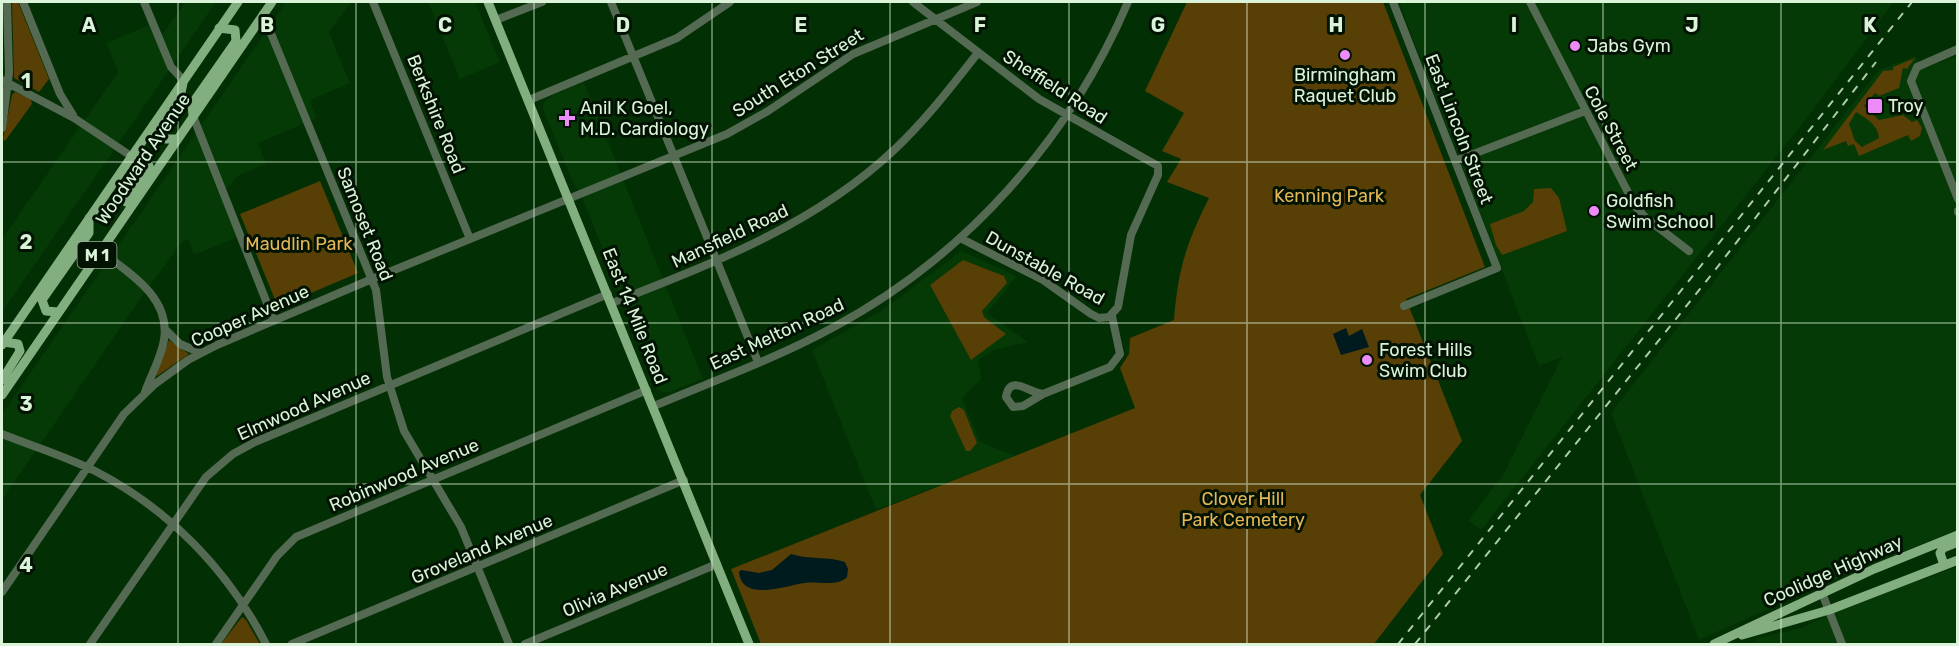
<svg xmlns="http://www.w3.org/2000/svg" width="1959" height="646" font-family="Rubik,sans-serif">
	<rect width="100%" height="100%" fill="#032f04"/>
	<!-- built -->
	<path fill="#053906" d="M186,2H216L2,312V239L118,72L106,43L149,25L163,33Z
		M286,2H351L329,32L350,83L310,100L317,118L258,143L266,164L239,175L226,189L236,216V238L194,255L188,240L183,241L145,292L2,500V414Z
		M428,2H475L500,62L460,79Z
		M1399,2H1894L1814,109L1481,530L1468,520L1502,477L1562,357L1539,366Z
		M1915,56L1924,69L1957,56V530L1843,576L1699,640L1611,413L1879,70Z
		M584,82L703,379L667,393L657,390L583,199L572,180L543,109L544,102L553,95Z
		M961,251L1017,276L987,313L1028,342L993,350L978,360L981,379L962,398L980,442L1015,456L876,510L812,350L881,311Z
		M1957,567V644H1758L1755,639L1801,628L1845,607Z"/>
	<!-- green -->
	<path fill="#573f06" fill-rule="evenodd" d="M18,2L49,79L39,92L14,78L12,3Z
		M1187,2H1383L1485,267L1406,299L1462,441L1420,495L1443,554L1374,644H761L731,569L1135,408L1120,368L1129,354L1130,338L1174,320C1178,269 1186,244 1209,198L1167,182L1181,159L1162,151L1184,113L1145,91Z
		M1915,58L1907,69L1903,68L1899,88L1879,96L1875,93L1864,106L1879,120L1903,115L1912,122L1917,120L1922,128L1920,136L1911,141L1908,135L1859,156L1854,144L1848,146L1846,141L1823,150L1883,71L1893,70V67ZM1856,112C1866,118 1878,125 1879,138L1862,147L1855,141L1849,124Z
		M15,92L31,99L32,104L5,141L3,139L12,95Z
		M320,181L358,273L278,307L240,214Z
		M1551,188L1559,198L1567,231L1502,255L1496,245L1490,224L1524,211L1533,202L1534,189Z
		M963,260L1004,276L1007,283L982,311L984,317L1006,334L971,360L930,285Z
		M169,340L189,354L157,376L156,375Z
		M959,407L964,410L977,443L970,451H966L950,416L952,411Z
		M242,617L246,620L260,644H221Z"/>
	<!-- water -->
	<path fill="#001b1e" d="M1346,328L1349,336L1362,329L1369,347L1341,355L1333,334Z
		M791,554C809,560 827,556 845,562L848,569L847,577C838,587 817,581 805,583C787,585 742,603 739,572L741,570L759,573L772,570Z"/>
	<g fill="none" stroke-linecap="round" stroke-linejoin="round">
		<!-- minor -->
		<path stroke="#556a53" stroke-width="8" d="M23,2L60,94L73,115
			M144,2L171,67L184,81
			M373,2L470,239
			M611,2L758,362
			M913,2L1039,99L1158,166V175L1131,235L1118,307L1109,317L1099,318L1091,314L1043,280L960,238
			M1393,2L1497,268L1404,306
			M1530,2L1635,206L1646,218L1689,251
			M263,14L376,290L387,377L404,431L461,527L509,644
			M496,20L542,2
			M1958,49L1917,67L1911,81L1958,199
			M2,80L74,118L131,156
			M529,100L677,38L730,2
			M193,116L274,321
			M2,128L9,73L7,2
			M1455,161L1585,111
			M1958,211V212
			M100,251C129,273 171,297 164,340C161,358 151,375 145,392
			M612,303C713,263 813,226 894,150C925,121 951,87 977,54
			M165,329L180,344L201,353
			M1043,394L1023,406L1013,407L1006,397C1010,373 1029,393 1043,394L1110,367L1120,354L1112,316
			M654,406C713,381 775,359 832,328C965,257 1069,140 1128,2
			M2,434C32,446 65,456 95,471C169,509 228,570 266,644
			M2,592L124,414L155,384L188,360L217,345L372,279L727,134L768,111L853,54L977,2
			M1822,593L1842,644
			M90,644L206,477L233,454L255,442L608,294
			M216,644L277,556L296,537L647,390
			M292,644L684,480
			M525,644L717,564"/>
		<!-- major -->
		<path stroke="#83af80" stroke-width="9" d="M488,2L749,644
			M193,116L192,104L236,41L235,30L219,28
			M177,139H165L160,130L179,102L183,83
			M126,202L149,166L145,158L131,156
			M58,312L46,311L42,300L89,233V218
			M2,345L238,2
			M2,380L20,351L18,344L3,342
			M2,395L272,2
			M1944,565L1940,553L1943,548L1958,542
			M1742,635L1829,610L1958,560
			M1714,644L1874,569L1958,535"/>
		<!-- rail -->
		<path stroke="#afcbae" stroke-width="2" stroke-dasharray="8 8" stroke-linecap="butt" d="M1398,644L1912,2
			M1415,644L1712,274L1876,62"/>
	</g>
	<!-- grid -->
	<path fill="none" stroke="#dbf3d9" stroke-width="1.5" stroke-opacity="0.55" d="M178,2V644M356,2V644M534,2V644M712,2V644M890,2V644M1069,2V644M1247,2V644M1425,2V644M1603,2V644M1781,2V644M2,162H1958M2,323H1958M2,484H1958"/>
	<!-- markers -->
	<g fill="#ed8cf9" stroke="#031303" stroke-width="2">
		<circle cx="1575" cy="46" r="6"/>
		<circle cx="1345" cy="55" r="6"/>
		<rect x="1867" y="98" width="16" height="16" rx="3"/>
		<path d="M564 109h6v6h6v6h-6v6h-6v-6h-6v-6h6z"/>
		<circle cx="1594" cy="211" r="6"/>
		<circle cx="1367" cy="360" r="6"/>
	</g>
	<g text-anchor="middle" stroke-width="6" stroke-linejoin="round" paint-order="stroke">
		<!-- shield labels -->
		<rect fill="#031303" stroke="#9ab099" stroke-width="1.5" x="77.5" y="242" width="39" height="26" rx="4.5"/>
		<g font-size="16" font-weight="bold" fill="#dbf3d9">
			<text x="97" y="261">M 1</text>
		</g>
		<!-- poi labels -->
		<g font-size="18" fill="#dbf3d9" stroke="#031303" text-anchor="start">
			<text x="1587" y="52">Jabs Gym</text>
			<text x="1345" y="81" text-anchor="middle">Birmingham<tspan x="1345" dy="21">Raquet Club</tspan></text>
			<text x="1888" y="112">Troy</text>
			<text x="580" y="114">Anil K Goel,<tspan x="580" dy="21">M.D. Cardiology</tspan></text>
			<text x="1606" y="207">Goldfish<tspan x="1606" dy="21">Swim School</tspan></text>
			<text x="1379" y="356">Forest Hills<tspan x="1379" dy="21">Swim Club</tspan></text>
		</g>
		<!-- street labels -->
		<g font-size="18" fill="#dbf3d9" stroke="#031303">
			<text transform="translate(798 73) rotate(-32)" y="6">South Eton Street</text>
			<text transform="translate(1055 87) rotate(33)" y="6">Sheffield Road</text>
			<text transform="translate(436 114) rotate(68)" y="6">Berkshire Road</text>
			<text transform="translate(1611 128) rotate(62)" y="6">Cole Street</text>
			<text transform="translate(1459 129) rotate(69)" y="6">East Lincoln Street</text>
			<text transform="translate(143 159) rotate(-56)" y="6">Woodward Avenue</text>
			<text transform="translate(365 224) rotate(68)" y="6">Samoset Road</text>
			<text transform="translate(730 236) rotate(-25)" y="6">Mansfield Road</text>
			<text transform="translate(1045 268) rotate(29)" y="6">Dunstable Road</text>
			<text transform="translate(250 316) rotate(-24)" y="6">Cooper Avenue</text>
			<text transform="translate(635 316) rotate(68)" y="6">East 14 Mile Road</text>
			<text transform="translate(777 334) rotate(-25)" y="6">East Melton Road</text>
			<text transform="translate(304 406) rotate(-24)" y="6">Elmwood Avenue</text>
			<text transform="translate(404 475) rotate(-23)" y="6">Robinwood Avenue</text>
			<text transform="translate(482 549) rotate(-23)" y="6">Groveland Avenue</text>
			<text transform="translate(1833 571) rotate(-24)" y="6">Coolidge Highway</text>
			<text transform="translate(615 590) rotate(-23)" y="6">Olivia Avenue</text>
		</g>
		<!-- park labels -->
		<g font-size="18" fill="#e5b656" stroke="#031303">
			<text x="1329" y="202">Kenning Park</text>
			<text x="299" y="250">Maudlin Park</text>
			<text x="1243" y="505">Clover Hill<tspan x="1243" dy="21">Park Cemetery</tspan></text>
		</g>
	</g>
	<g font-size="20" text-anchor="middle" font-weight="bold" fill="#dbf3d9" stroke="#031303" stroke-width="6" stroke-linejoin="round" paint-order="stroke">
		<text x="89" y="32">A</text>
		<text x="267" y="32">B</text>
		<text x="445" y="32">C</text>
		<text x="623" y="32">D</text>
		<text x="801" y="32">E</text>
		<text x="980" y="32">F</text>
		<text x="1158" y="32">G</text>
		<text x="1336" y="32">H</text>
		<text x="1514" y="32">I</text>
		<text x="1692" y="32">J</text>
		<text x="1870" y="32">K</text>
		<text x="26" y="88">1</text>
		<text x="26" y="249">2</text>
		<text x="26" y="411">3</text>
		<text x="26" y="572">4</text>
	</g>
	<!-- border -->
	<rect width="1959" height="646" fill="none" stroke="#dbf3d9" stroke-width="6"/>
</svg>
